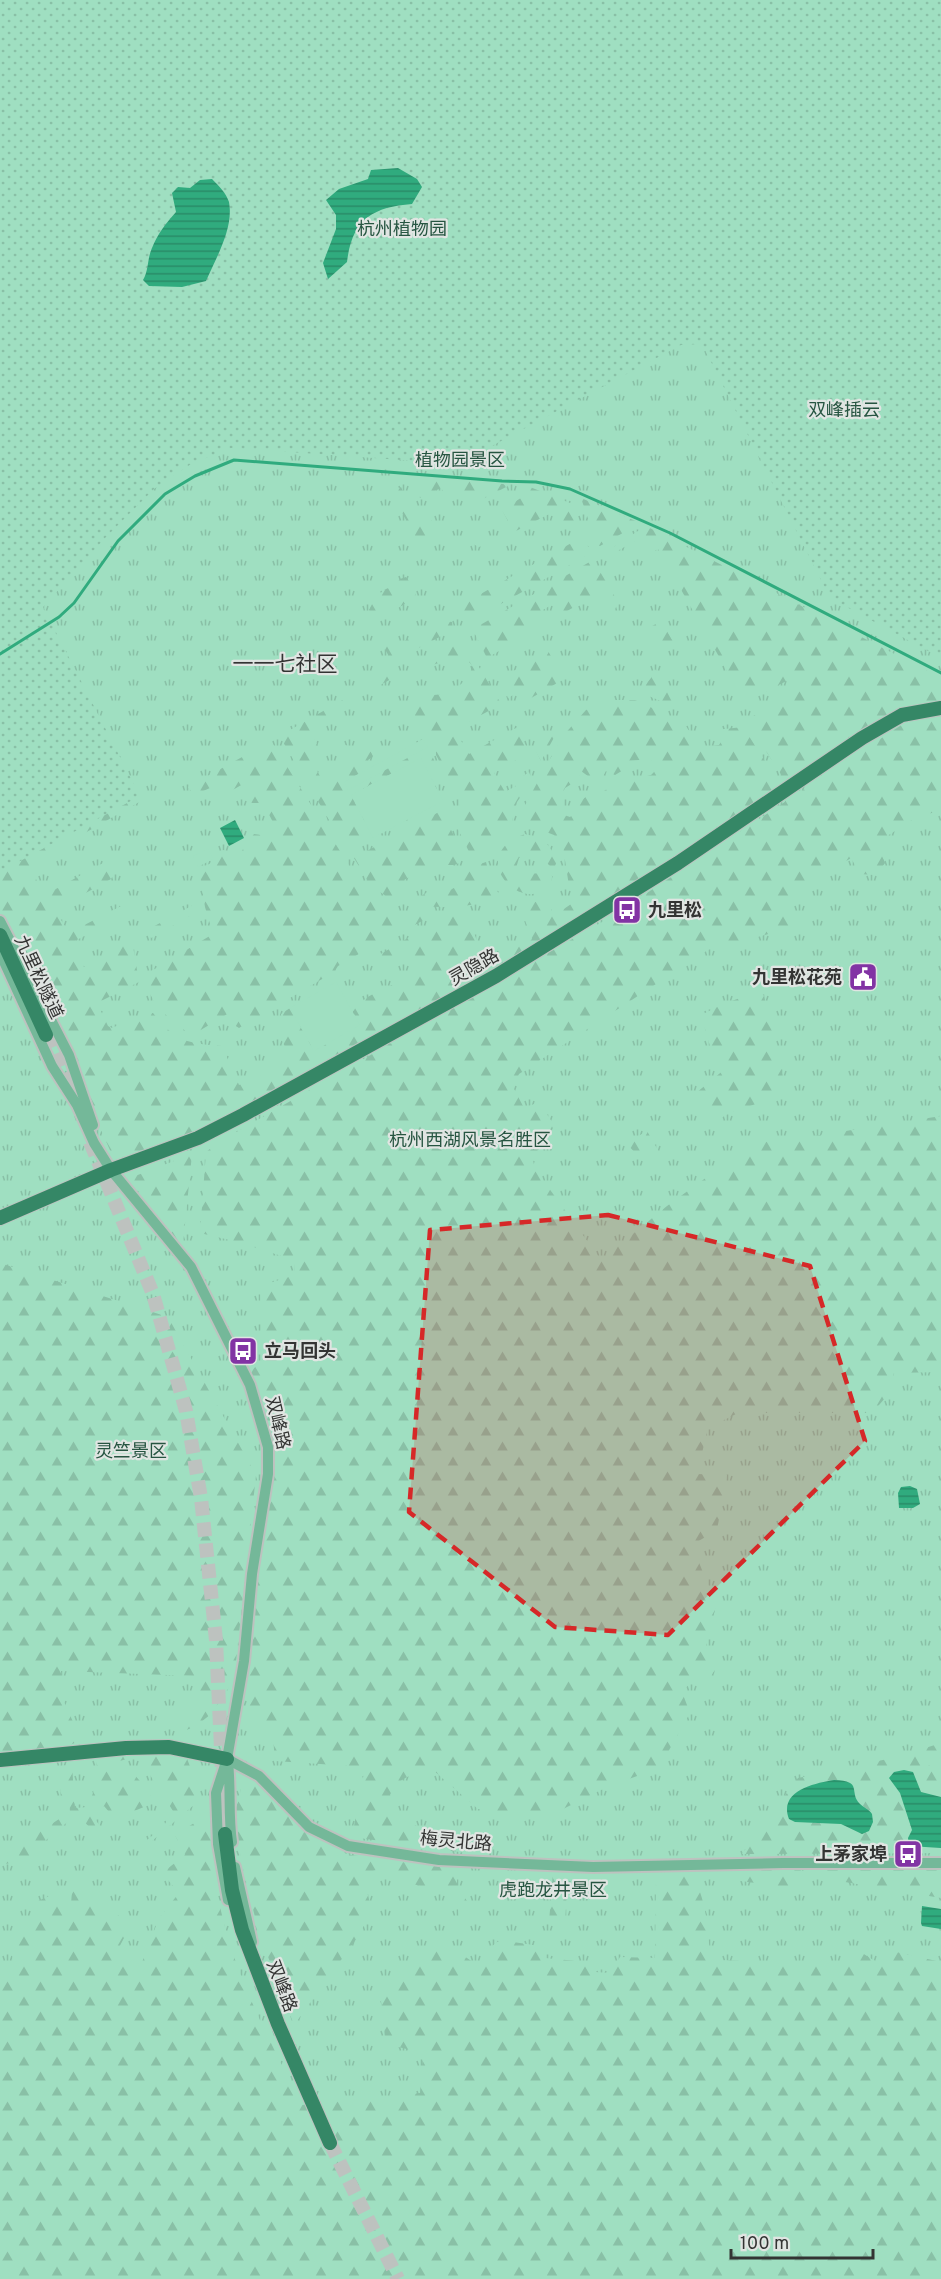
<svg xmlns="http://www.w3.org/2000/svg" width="941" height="2279" font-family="Overpass,'Noto Sans SC',sans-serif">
	<defs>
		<pattern id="grass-tufts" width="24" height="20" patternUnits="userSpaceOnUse" patternTransform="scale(1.5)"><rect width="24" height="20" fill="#9fdfc1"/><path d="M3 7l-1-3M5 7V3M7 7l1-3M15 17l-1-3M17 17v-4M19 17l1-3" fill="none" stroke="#89c0a6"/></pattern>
		<pattern id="forest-firs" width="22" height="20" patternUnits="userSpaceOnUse" patternTransform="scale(1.5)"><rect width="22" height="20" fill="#9fdfc1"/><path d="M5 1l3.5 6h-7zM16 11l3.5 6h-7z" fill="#89c0a6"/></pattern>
		<pattern id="garden-dots" width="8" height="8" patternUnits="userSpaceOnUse" patternTransform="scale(1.5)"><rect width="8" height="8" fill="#9fdfc1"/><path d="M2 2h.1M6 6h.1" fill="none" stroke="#89c0a6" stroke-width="1.8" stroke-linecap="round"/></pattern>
		<pattern id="water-rules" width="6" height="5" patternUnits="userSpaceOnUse" patternTransform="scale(1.5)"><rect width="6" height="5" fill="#30ab7e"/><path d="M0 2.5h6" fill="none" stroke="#298c68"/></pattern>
	</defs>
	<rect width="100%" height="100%" fill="#e0e5e2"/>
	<!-- grass -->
	<path fill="url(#grass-tufts)" d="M0,0H941V2279H0Z"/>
	<!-- forest -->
	<path fill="url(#forest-firs)" fill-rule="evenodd" d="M398,475L503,484L508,486L479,501L475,495L463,498L457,488L445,494L441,488L420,498L412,482L407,480L399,482Z
		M401,487L408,502L412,501L421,519L429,515L433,524L426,529L432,539L426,543H419L391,493Z
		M530,487L575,505L580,525L578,537L571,526L563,528L555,511L514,532L502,510L527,494L526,488Z
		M581,498L638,522L635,526L600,546L597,545Z
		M644,525L941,678V704L909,710L786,782L749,725L748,719L805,686L798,675L748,701L743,699L658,549L649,554L640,538L607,557L605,555L604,553L641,529Z
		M477,530L482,538L485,537L486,544L479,547L475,545L469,535Z
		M581,540L591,549L589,554L469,622L465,621L458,608L461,605L575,541Z
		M593,560L618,602L614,612L606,596L593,604L590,598L560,615L553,604L536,614L542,626L487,658L474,632L475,628Z
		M406,577L416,590L415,598L398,608L393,601L380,609L384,615L376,620L392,647L445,621L452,622L453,630L392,662L369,620L374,617L369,610C375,598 381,589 394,586L400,579Z
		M661,621L675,645L658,653L645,632L647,629Z
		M53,627L141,801L34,862L32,872L45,895L101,864L109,862L114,874L111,879L55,910L69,933L123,905L126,914L71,943L84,967L132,940L139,982L97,1003L108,1026L112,1028L144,1013H153C176,1042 186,1043 222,1046L239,1085L290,1063L291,1060L279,1034L282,1031L281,1014L290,1008L314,1051L360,1025L353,1012C365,990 396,990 411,970L405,957L382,966L379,955L444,917L467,915L483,956L487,960L529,942L532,939L520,907L553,896L560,903L551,910L555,915L577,900L569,886L563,847L554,835L536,828L518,826L523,809L562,737L586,710L609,700H635L683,722L690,732L698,733L704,747L719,745L721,742L715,730L743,727L781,786L707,839L489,971L202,1129L121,1158L113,1157L97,1121L76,1060L36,979L0,912V763ZM650,759L653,763L654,772L651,775L631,780H621L593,798L587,796L575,805V813L570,817L564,815L563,792L565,788L578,780L581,771L592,779L603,776L606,771L615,775L625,769L628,761Z
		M459,643L465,644L500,702L498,706L436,739L428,747L445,784L442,786L433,773H429L421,758L351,795L373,838L348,852L283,742V734L388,674L391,679L308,726L319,748L309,755L323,782L354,765L343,746L346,745C354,754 359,756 371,751L373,756L371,758L357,767L360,773L344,782L427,748C419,731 416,715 408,698C420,691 429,697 441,694C455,690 471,680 472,665L469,662C439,666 442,655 415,678L409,676V671Z
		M548,651L564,679L526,701L520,691L508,698L500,679Z
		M655,669L672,702L668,704L639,692L651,678Z
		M941,717V811L918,816L878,842L885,863L876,875L860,874L851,858L784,900L790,928L736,943L717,944L519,1074L513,1087L524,1108L539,1102L554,1125L548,1140L532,1156L535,1169L601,1260L667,1206L747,1148L781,1137L795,1139L941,1116V1372L894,1373L886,1397L872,1413H738L708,1428L697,1474L727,1475L717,1530L692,1545L716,1605L706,1647L715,1670L708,1680L692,1681L682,1692L690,1713L659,1768L607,1787L563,1809L529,1816L478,1809L433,1770C414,1773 398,1777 390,1795L399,1819L427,1830L460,1835L467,1853L352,1837L365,1767L275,1761L273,1737L251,1723L247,1684L255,1581L270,1482L258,1410L246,1375L262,1361L260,1286L295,1275L294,1260L238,1242L200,1233L206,1152L219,1142L609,918L906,722Z
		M516,728L527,748L528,753L494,773L505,792L516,786L515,782L529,772L532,780L517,802L510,828L498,839L487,854L472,858L456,825L460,803L458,794L436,755V747L457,734L469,754Z
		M556,734L541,761L534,747Z
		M271,741L365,891L393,911L430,913L431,916L386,941L383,940L338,966L334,972L239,1028L231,1023L229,1013L199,1031L190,1034C172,1022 141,998 148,973L213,934L205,907L199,869L211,863L215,859L216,854L223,850L232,853L241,852L254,834L261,835L276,828L263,803H252L246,799L243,784L231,791L216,794L210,788L194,795L188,787Z
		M448,807C450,813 447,816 448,821C451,834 461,845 463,858C459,865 455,865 447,865L442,859L404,880L410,890C408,897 401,902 395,902L371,886L354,858Z
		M525,834C545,839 548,842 557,861L555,866H550L541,857L519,858L516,868L519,874L547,873L552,876C552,882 551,884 546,888C520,913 465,855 525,834Z
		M486,862L490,878L500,896L498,899C467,908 437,909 406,904L430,891L435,899L464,882L459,873L468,868Z
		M195,904L199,911L151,938L147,932L149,929Z
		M760,991L764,996L785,1086L783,1095L729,1113L712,1124L696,1093L725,1069L710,1046L701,1015L723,1004Z
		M647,1131L659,1152L640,1158L626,1143Z
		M192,1154L183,1244L175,1245L130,1178Z
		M0,1263L168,1317L256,1475L234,1680L211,1714L196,1726L184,1731L181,1715L195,1711V1676L61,1671L62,1697L81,1740C57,1753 27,1750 0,1752Z
		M941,1743V1765L934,1763L926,1767L941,1771V1797L921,1792L917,1779L892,1785C903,1796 909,1815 913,1830L908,1838L941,1848V1853L742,1854L798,1778L897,1757ZM834,1780L851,1784L859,1803L872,1813L873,1822L862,1834L841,1824L795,1822L789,1819L800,1789L811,1784Z
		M167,1752L186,1756L202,1798L145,1847L142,1844L163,1827L173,1811L143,1764L134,1757L98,1767L93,1754Z
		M72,1765L75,1808L88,1807L93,1793L96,1775L110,1770L125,1768L133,1773L151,1794V1804L115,1819L104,1806L92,1815L100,1826L93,1831L77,1814L45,1841V1850L36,1858L0,1865V1844L6,1846L19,1845L70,1812L69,1798L61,1797L59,1766Z
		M248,1778L255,1783L305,1831L333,1850L351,1855L423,1865L457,1867V1890C467,1899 471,1903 467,1916L459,1920L457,1897L410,1883L384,1868L369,1872L366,1888L372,1911L357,1938L294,2025L259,1933L244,1873L236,1833L235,1812L243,1782Z
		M210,1813C213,1840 213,1869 218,1896C231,1970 269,2039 302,2105L420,2093L423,2053L386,2044L381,2001L400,1982L415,1950L457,1951L477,1965C483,1958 489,1948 497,1942C501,1939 536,1946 545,1947V1958L587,1962L595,1972L611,1973L620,1957L655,1958L656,1881L672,1875L689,1872C708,1896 707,1931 711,1960L849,1964L850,1958L847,1952L859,1951L875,1961L890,1962L892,1951L941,1962V2279H0V1979L15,1978L10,1937L34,1935L36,1902L49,1896L71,1904L73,1879L78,1874L92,1901L132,1923L116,1953L141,1965L159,1918L179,1893L162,1873L185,1855L175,1835Z
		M798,1867L801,1871L798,1889L741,1881V1878L701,1873L700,1869Z
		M815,1868H941V1898L827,1879L820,1877Z
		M553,1872H568L565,1923L549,1922Z"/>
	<!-- garden -->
	<path fill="url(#garden-dots)" d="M0,0H941V658L830,598L702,344L681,345L458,464L231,448L191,464L154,489L104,539L43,607L140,796L0,872Z"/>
	<!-- pitch -->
	<path fill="#9fdfc1" d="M423,739L428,747L348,790L344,782Z
		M421,758L443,801L373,838L351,795Z
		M208,849L213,859L198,867L193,856Z
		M336,982L360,1025L314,1051L290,1008Z"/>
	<!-- water -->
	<path fill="url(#water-rules)" d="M398,168L417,179L422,187L412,204C372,207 352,220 347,262L328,279L323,263L336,229V215L326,200L339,189L368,179L371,170Z
		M212,179C219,186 226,193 229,202C234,228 216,258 206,281L182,287L149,286L143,280C149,270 147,259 152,248C157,235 166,223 176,212L172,193L178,187L190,188L200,180Z
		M235,820L244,838L229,846L220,828Z
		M910,1486L917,1489L920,1504L913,1508H899L898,1493L901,1487Z
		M904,1770L913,1772L921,1792L941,1797V1848L909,1846L908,1838L912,1830L900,1793L889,1778L894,1772Z
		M834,1780C864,1781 848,1792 860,1804C864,1808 869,1809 872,1814L873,1822L869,1831L862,1834L841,1824L795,1822L789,1819C778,1791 815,1783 834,1780Z
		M922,1906L941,1909V1929L922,1926L921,1923Z"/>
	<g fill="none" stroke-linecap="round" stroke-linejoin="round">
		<!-- stream -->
		<path stroke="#30ab7e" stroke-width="3" d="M0,654L59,617L74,603L118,541L165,494L195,476L234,460L502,481L536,482L570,489L670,533L941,673"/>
		<!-- major-tunnel -->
		<path stroke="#bdc2bf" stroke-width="14" stroke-dasharray="14 7" stroke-linecap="butt" d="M46,1035L67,1085
			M90,1142L153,1294L186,1411L201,1498L216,1640L225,1834
			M330,2143L398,2279"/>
		<!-- minor casing -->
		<g stroke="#bdc2bf" stroke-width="14">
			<path id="minor" d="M0,921L69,1055L93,1125
				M0,953L52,1066L77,1105L94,1143L111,1170L191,1267L250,1385L268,1447V1474L252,1574L244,1661L227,1759L216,1793L218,1844L228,1900
				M227,1759L259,1776L309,1827L348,1846L439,1860L593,1867L783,1863H941
				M228,1762C231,1789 228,1816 232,1842
				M235,1867L252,1942"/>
		</g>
		<!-- major casing -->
		<g stroke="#bdc2bf" stroke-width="16">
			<path id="major" d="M0,935L46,1035
				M0,1218L111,1170L198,1138L243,1115L496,976L678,863L862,738L902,715L941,708
				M0,1760L126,1748L169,1747L227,1759
				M225,1834L232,1890L242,1930L278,2024L330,2143"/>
		</g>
		<!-- minor -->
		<use href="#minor" stroke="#74b899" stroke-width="10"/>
		<!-- major -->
		<use href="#major" stroke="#358766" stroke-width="14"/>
	</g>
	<!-- marked area -->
	<path fill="#d62828" fill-opacity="0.2" stroke="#d62828" stroke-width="4.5" stroke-dasharray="12 8" stroke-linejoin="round" d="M608,1215L810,1266L865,1441L668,1635L555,1627L409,1512L430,1230Z"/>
	<!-- icons -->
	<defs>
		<g id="bus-square" transform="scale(1.5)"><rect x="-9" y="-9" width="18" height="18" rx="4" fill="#8233a4" stroke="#e0e5e2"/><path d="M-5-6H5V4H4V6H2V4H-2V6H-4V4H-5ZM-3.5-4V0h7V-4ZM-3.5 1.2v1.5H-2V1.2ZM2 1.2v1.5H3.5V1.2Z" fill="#fff"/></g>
		<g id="civic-square" transform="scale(1.5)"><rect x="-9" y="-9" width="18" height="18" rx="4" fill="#8233a4" stroke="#e0e5e2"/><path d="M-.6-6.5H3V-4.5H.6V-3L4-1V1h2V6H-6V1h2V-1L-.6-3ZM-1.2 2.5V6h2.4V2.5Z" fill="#fff"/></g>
	</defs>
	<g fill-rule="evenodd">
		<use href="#bus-square" x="627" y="910"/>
		<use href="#civic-square" x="863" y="977"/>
		<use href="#bus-square" x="243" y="1351"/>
		<use href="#bus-square" x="908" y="1854"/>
	</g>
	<g text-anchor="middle" stroke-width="4.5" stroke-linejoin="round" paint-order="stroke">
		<!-- park labels -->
		<g font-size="18" fill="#265541" stroke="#e0e5e2">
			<text x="402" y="235">杭州植物园</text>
			<text x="844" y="416">双峰插云</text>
			<text x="460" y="466">植物园景区</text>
			<text x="470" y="1146">杭州西湖风景名胜区</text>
			<text x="131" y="1457">灵竺景区</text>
			<text x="553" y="1896">虎跑龙井景区</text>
		</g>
		<!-- poi labels -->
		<g font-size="18" font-weight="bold" fill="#333433" stroke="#e0e5e2" text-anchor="start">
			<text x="648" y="916">九里松</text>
			<text x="842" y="983" text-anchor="end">九里松花苑</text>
			<text x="264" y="1357">立马回头</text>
			<text x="887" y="1860" text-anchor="end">上茅家埠</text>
		</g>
		<!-- street labels -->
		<g font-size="18" fill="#333433" stroke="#e0e5e2">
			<text transform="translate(474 967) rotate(-30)" y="6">灵隐路</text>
			<text transform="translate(39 977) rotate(65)" y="6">九里松隧道</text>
			<text transform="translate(278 1423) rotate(77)" y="6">双峰路</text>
			<text transform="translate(456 1841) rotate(5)" y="6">梅灵北路</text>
			<text transform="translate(282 1986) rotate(69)" y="6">双峰路</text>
		</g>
		<!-- quarter labels -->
		<g font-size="21" fill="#333433" stroke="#e0e5e2">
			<text x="285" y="671">一一七社区</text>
		</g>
	</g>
	<!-- scale -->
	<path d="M731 2249v9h142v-9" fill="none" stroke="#333433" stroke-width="3"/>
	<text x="740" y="2249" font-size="18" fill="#333433" stroke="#e0e5e2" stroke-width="4.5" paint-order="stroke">100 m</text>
</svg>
